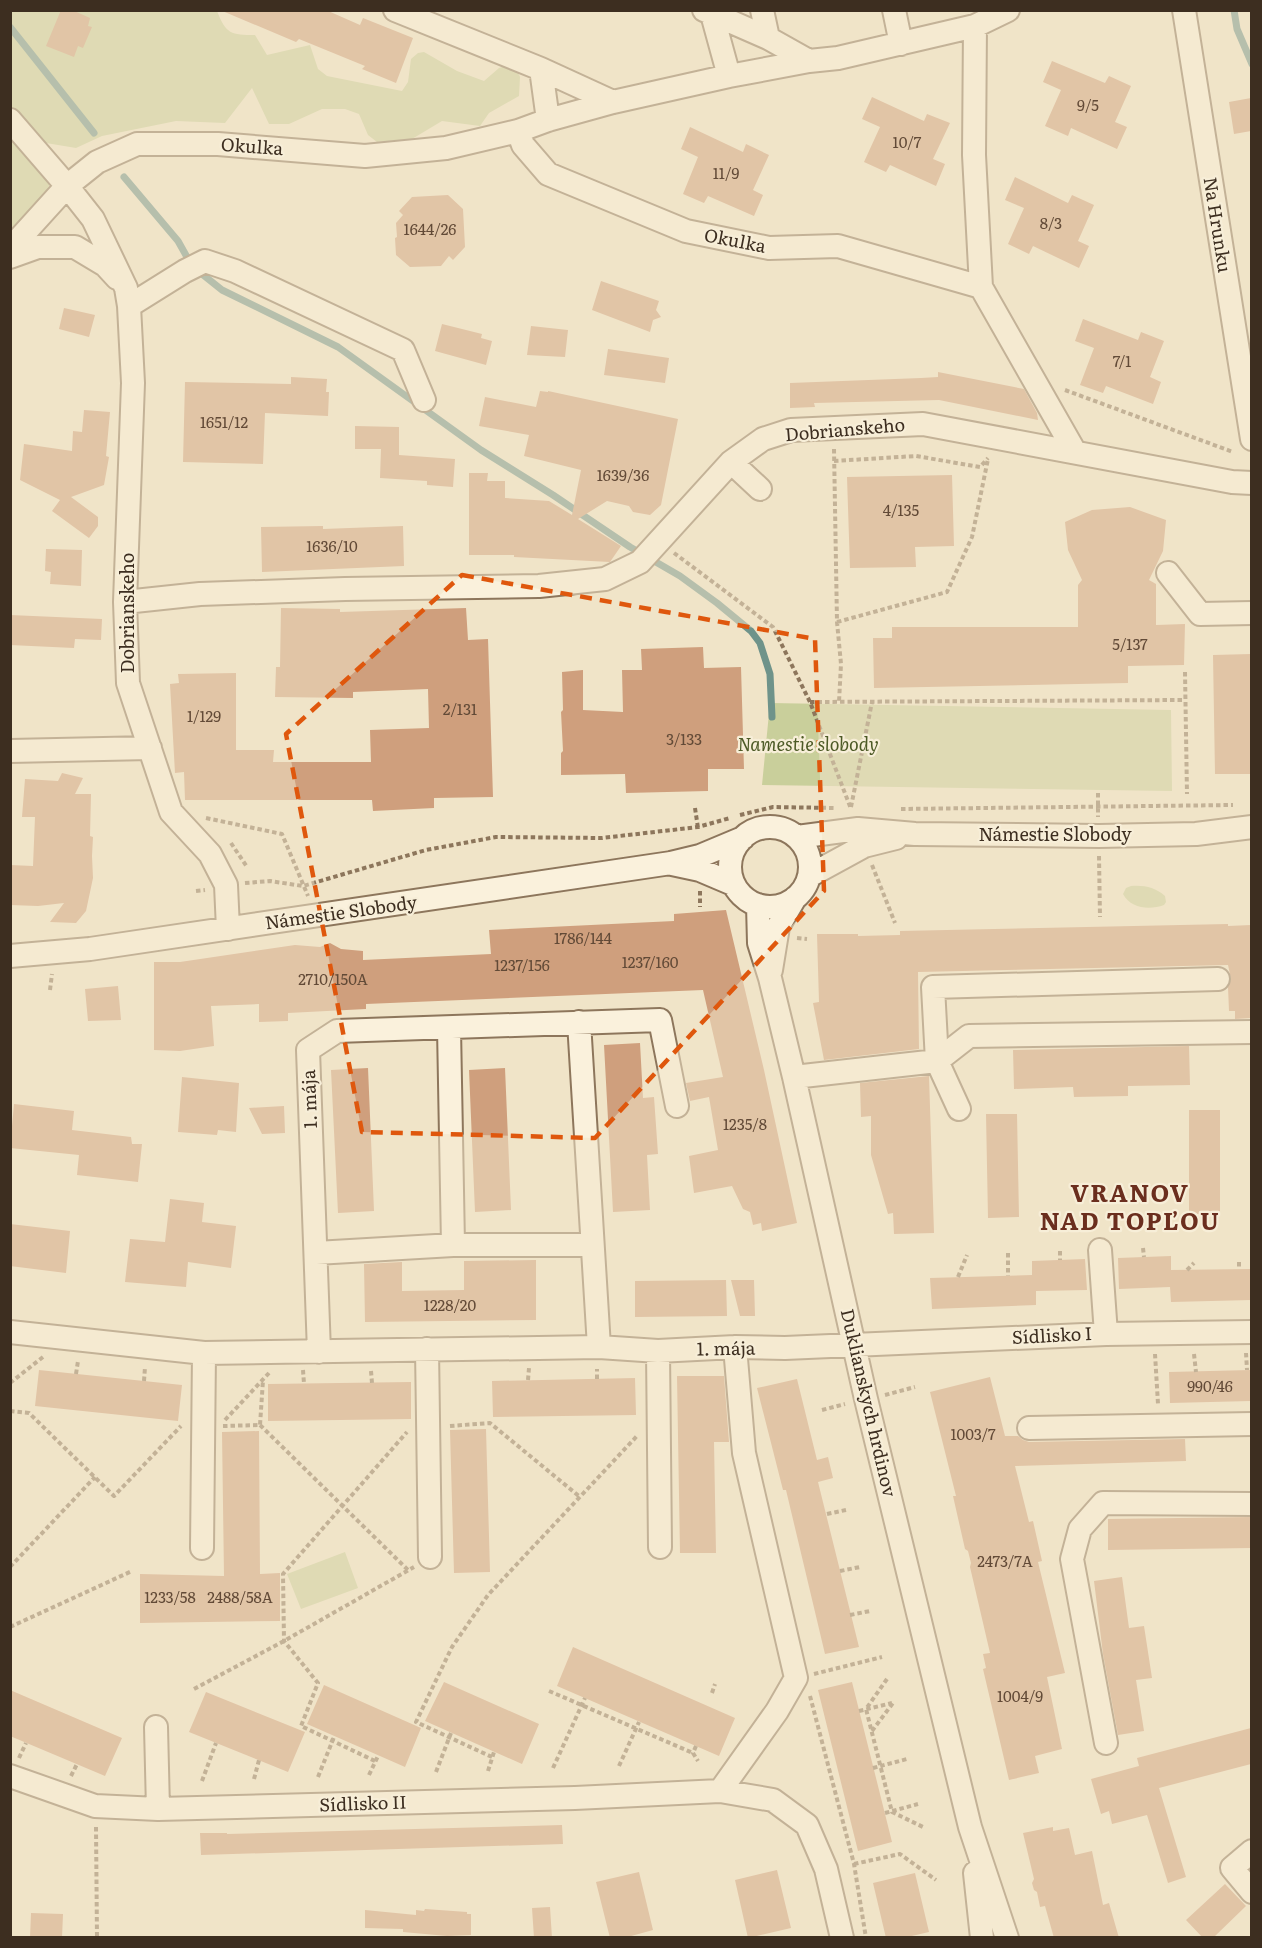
<svg xmlns="http://www.w3.org/2000/svg" width="1262" height="1948" font-family="Literata,serif">
	<rect width="100%" height="100%" fill="#f0e4c8"/>
	<!-- green -->
	<path fill="#c9cf9b" d="M11,11H217C226,34 231,35 255,35L267,55L310,45L318,69L327,76L402,91L408,82L411,59L418,53L424,52L457,71L484,81L499,68L514,63L520,77L519,96L489,113L480,126L442,121L412,139L377,142L368,135L359,114L345,109H322L289,124H269L252,88L225,123L176,121L102,136L76,148L46,143L39,154L48,170L49,186L37,216L11,245Z
		M770,703L1171,710L1172,791L762,785Z
		M1131,886C1144,885 1155,887 1165,896L1166,902L1164,905C1150,910 1131,909 1123,894L1126,888Z
		M345,1552L358,1588L301,1609L287,1574Z"/>
	<g fill="none" stroke-linecap="round" stroke-linejoin="round">
		<!-- stream -->
		<path stroke="#6f938a" stroke-width="7" d="M1234,10L1237,29L1252,64
			M10,27L94,133
			M124,177L178,241L192,266L222,290L338,347L481,450L553,495L630,547L680,576L717,603L751,631L760,643L770,674L772,717"/>
	</g>
	<!-- building -->
	<path fill="#cf9f7d" d="M61,10H72L90,18L88,26L92,27L83,48L78,46L74,57L46,46Z
		M220,10H326L360,25L363,18L413,38L396,83L362,69L365,66L299,39L296,42Z
		M1052,61L1105,83L1109,76L1131,86L1115,122L1127,127L1117,149L1071,128L1068,136L1045,126L1061,90L1043,82Z
		M872,97L924,121L927,114L950,123L933,159L945,164L936,186L890,165L886,172L864,162L880,127L862,119Z
		M1251,98V131L1234,134L1229,102Z
		M690,127L743,152L746,144L769,155L753,190L763,195L754,216L708,196L704,203L683,194L698,157L681,149Z
		M1015,177L1068,203L1072,195L1094,205L1078,241L1089,246L1079,268L1033,246L1029,254L1008,244L1024,208L1005,200Z
		M448,195L463,209L465,247L453,260L449,256L441,266L410,267L396,255L395,238L397,237L396,223L403,215L399,211L412,197Z
		M601,281L659,301L656,310L661,317L653,320L650,332L592,310Z
		M64,308L95,315L89,337L59,329Z
		M1083,319L1138,340L1141,332L1164,341L1150,377L1161,382L1153,404L1106,386L1103,393L1080,385L1094,348L1075,341Z
		M442,324L482,334L481,338L492,341L486,365L435,351Z
		M531,326L568,330L565,357L527,355Z
		M608,349L669,358L665,383L604,375Z
		M938,372L1024,389L1037,413L1038,420L939,400L814,403L815,407L790,408V383L921,378L938,377Z
		M291,377L327,379L326,392H329L328,416L265,413L263,464L183,462L185,382L291,384Z
		M540,391L548,392V391L678,419L661,505L650,515L633,512L629,506L607,501L578,519L621,546L610,562L514,557V555H469V473H488L487,481H505V498L549,501L572,515L581,470L524,456L529,435L479,426L485,397L536,407Z
		M84,410L110,412L106,456L109,457L104,485L71,497L98,517V526L89,538L52,511L60,500L20,480L24,444L72,451L73,431L82,432Z
		M355,426L399,427V455L455,459L453,487L427,485V481L380,478L381,449H355Z
		M952,475L954,546L915,547L916,567L850,568L847,477Z
		M1130,507L1166,520L1163,551L1149,580L1156,584V625L1185,624L1184,665L1128,666V683L874,688L873,638H892V627H1078V585L1082,580L1068,550L1065,522L1092,510Z
		M323,526V529L403,526L404,566L262,572L261,527Z
		M46,549L82,550L81,586L50,584L51,572L45,571Z
		M281,608L340,609V612L466,608L468,640L488,639L493,797L434,798V808L373,811L372,800H185L184,772L175,773L170,684L179,683L178,674L236,673V750H274L273,762H371L370,730L429,728L428,689L353,692V698L275,697L276,667H280Z
		M10,615L102,619L101,640L75,639L74,648L10,645Z
		M703,647L704,668L741,667L744,769H708V791L626,793L625,774L561,775V753L563,751L561,712L563,710L562,672L583,670V710L623,712L622,670H642L641,649Z
		M1251,654V774H1215L1213,655Z
		M62,773L83,778L75,794H91L90,836L93,837L92,856L93,878L86,911L76,923L50,922L64,903L38,906L10,905V865L33,866L35,817H22L25,779L58,781Z
		M726,910L764,1070L797,1223L762,1231L761,1223L753,1225L750,1212L743,1209L732,1186L694,1193L689,1156L718,1150L709,1097L690,1101L686,1083L723,1077L703,990L366,1004V1009L288,1013V1021L259,1022V1004L211,1006L214,1046L180,1051L154,1050V962H180L295,945L320,947L330,943L341,949L363,951V960L491,954L489,930L674,921V914Z
		M1228,924V926L1251,925V1018L1235,1019V1011H1229L1228,987L1231,979L1228,965L918,972L919,1049L824,1060L813,1003L819,1002L817,934H858V936L900,935V931Z
		M118,986L121,1020L88,1021L85,989Z
		M640,1043L643,1098L654,1097L658,1154L647,1155L650,1210L613,1212L604,1045Z
		M1189,1046L1190,1085L1128,1086V1096L1074,1097L1073,1087L1014,1089L1013,1050Z
		M368,1068L374,1211L338,1213L331,1070Z
		M505,1068L511,1210L475,1212L469,1070Z
		M929,1076L934,1233L894,1234L893,1213L888,1214L871,1155V1116L861,1117L860,1083Z
		M182,1077L239,1083L236,1132L218,1130L217,1135L178,1132Z
		M14,1104L74,1111L72,1130L131,1137L132,1144H142L138,1182L77,1175L79,1155L10,1148Z
		M284,1106L285,1133L262,1134L249,1108Z
		M1189,1110H1220V1214H1189Z
		M986,1114H1017L1019,1217L988,1218Z
		M170,1199L204,1203L202,1222L236,1226L231,1268L188,1262L186,1287L125,1282L130,1239L165,1242Z
		M10,1224L70,1231L66,1273L10,1266Z
		M1171,1256V1270L1251,1269V1300L1171,1302L1170,1287L1119,1289L1118,1258Z
		M1085,1259L1087,1290L1036,1291V1305L932,1309L930,1278L1032,1275V1261Z
		M536,1260V1320L365,1322L364,1264L402,1262V1291L464,1290V1261Z
		M726,1280L727,1316L635,1317V1281Z
		M731,1280H754L755,1316H740Z
		M39,1370L182,1385L178,1421L35,1406Z
		M1251,1370V1401L1170,1403L1169,1372Z
		M677,1376H724L729,1442H714L716,1553H680Z
		M990,1377L1005,1436H1018L1023,1440L1029,1442L1185,1439L1186,1461L1015,1466L1029,1522L1033,1521L1042,1561L1038,1562L1065,1673L1047,1677L1062,1749L1035,1756L1039,1773L1009,1780L983,1669L986,1668L983,1654L990,1653L970,1567L971,1563L968,1551L965,1549L953,1496H956L930,1392Z
		M635,1378L636,1415L493,1417L492,1381Z
		M797,1379L817,1460L828,1457L833,1478L818,1482L859,1647L825,1654L786,1490H783L757,1388Z
		M411,1382V1419L268,1421V1384Z
		M486,1429L490,1572L454,1573L450,1430Z
		M259,1431L260,1574L280,1573V1621L140,1623V1574L224,1576L222,1432Z
		M1251,1517V1548L1108,1550V1519Z
		M1122,1577L1129,1628L1144,1626L1152,1678L1136,1680L1144,1731L1118,1735L1103,1654L1094,1581Z
		M573,1647L735,1718L719,1756L557,1686Z
		M444,1682L539,1724L522,1764L425,1721Z
		M852,1682L892,1842L858,1851L818,1690Z
		M324,1685L421,1728L405,1767L307,1724Z
		M10,1690L122,1738L105,1776L10,1736Z
		M206,1692L305,1732L288,1772L189,1732Z
		M1251,1728V1764L1159,1788L1186,1877L1168,1883L1147,1815L1112,1824L1109,1811L1101,1814L1091,1779L1139,1766L1137,1758Z
		M562,1825L563,1844L201,1855L200,1833H227V1834Z
		M1053,1827V1831L1069,1828L1075,1855L1092,1851L1103,1905L1109,1903L1119,1938H1054L1045,1906L1040,1907L1037,1892L1034,1890L1032,1883L1034,1879L1023,1833Z
		M777,1870L791,1928L748,1938L735,1880Z
		M639,1872L653,1930L624,1938H610L596,1882Z
		M915,1873L929,1932L903,1938H886L873,1883Z
		M1225,1884L1246,1906L1213,1938H1203L1186,1920Z
		M550,1907L552,1938H534L532,1908Z
		M425,1909L467,1912V1914H471V1935L447,1936L403,1932V1929L365,1928V1910L416,1915V1910L424,1911Z
		M31,1913L63,1914L62,1938H30Z"/>
	<g fill="none" stroke-linecap="round" stroke-linejoin="round">
		<!-- minor casing -->
		<g stroke="#8d765c" stroke-width="26">
			<path id="minor" d="M395,10L541,69L613,102
				M704,10L768,38L809,61
				M762,10L768,38
				M894,10L901,44
				M1184,10L1252,439
				M712,14L729,76
				M975,26L974,155L981,287
				M541,69L548,120
				M10,120L67,186L93,219L126,288L129,306L133,383L125,602L128,683L171,812L210,854L226,885L228,929
				M518,131L523,145L548,174L686,231L769,248L838,246L981,287L1075,452
				M10,249L67,186L97,162L137,144H218L365,156L446,148L518,131L548,120L613,102L729,76L809,61L838,58L975,26L1008,10
				M10,257L38,247H75L105,265L117,278
				M129,306L185,271L205,261L235,271L403,350L424,400
				M731,462L760,489
				M1168,573L1200,614L1252,613
				M125,602L200,594L345,589L539,586L605,579L640,562L731,462L763,439L791,430L923,424L1232,482L1252,483
				M10,751L150,748
				M730 867a40 40 0 1 1 80 0a40 40 0 1 1-80 0Z
				M797,837L858,829L915,834L1099,836L1196,834L1252,827
				M672,864L700,870L733,884
				M809,876L864,846L896,838
				M758,905L759,943L770,978L794,1077L866,1399L970,1827L1007,1938
				M10,956L90,949L671,863L700,856L743,838
				M771,970L778,927L795,898
				M579,1022L599,1347
				M449,1028L453,1245
				M937,1061L933,987L1218,979
				M937,1061L969,1036L1252,1032
				M794,1077L937,1061L959,1109
				M1100,1250L1106,1334
				M316,1253L453,1245H592
				M10,1332L204,1353L599,1347L658,1351L735,1347L785,1348L1106,1334L1252,1332
				M427,1349L430,1557
				M658,1351L660,1547
				M319,1352L308,1050L337,1031L660,1020L677,1106
				M1029,1428L1252,1424
				M202,1548L204,1353
				M156,1727L158,1809
				M1106,1743L1072,1559L1080,1529L1103,1503L1252,1504
				M10,1776L95,1806L158,1809L575,1798L720,1791L773,1800L807,1825L826,1869L842,1938
				M720,1791L777,1711L796,1678L744,1453L735,1347
				M1252,1851L1232,1868L1252,1892
				M975,1873L982,1938"/>
		</g>
		<!-- path -->
		<path stroke="#8d765c" stroke-width="4" stroke-dasharray="4.5 3" stroke-linecap="butt" d="M1065,390L1233,452
			M834,449L837,622L841,664L839,702
			M834,461L916,456L980,467L988,458
			M674,553L773,627L810,702L851,809
			M837,622L947,592L972,537L988,459
			M1185,672L1187,794
			M810,702L1185,700
			M1098,793V817
			M851,807L872,702
			M695,808L698,828
			M901,809L1233,805
			M740,815L773,807L834,808
			M206,818L282,834L308,896
			M231,843L247,867
			M1099,856L1100,917
			M872,865L895,923
			M245,883L270,881L303,886L426,850L496,837L602,838L698,827L730,818
			M196,891L205,890
			M700,891V907
			M797,938L807,939
			M50,990L52,974
			M1143,1248L1144,1257
			M1060,1251V1260
			M1008,1253V1276
			M1239,1262V1269
			M1187,1270L1194,1263
			M958,1277L967,1255
			M1246,1353L1247,1370
			M1155,1354L1158,1404
			M1194,1354L1196,1372
			M303,1370L304,1384
			M371,1371L372,1383
			M76,1374L78,1361
			M597,1379V1369
			M528,1380L529,1368
			M144,1381L145,1367
			M10,1383L43,1357
			M885,1395L915,1387
			M822,1410L845,1404
			M10,1411L29,1413L114,1496L181,1426
			M225,1420L269,1373
			M260,1425L408,1570
			M223,1426L260,1425L263,1380
			M450,1426L490,1423L580,1497
			M827,1514L846,1510
			M10,1567L95,1477
			M840,1571L860,1567
			M850,1615L870,1611
			M10,1627L132,1571
			M814,1674L882,1657
			M887,1679L866,1709L892,1812L923,1827
			M194,1689L284,1641L414,1567
			M549,1691L693,1753
			M712,1693L715,1684
			M810,1696L854,1864L866,1938
			M859,1711L892,1703
			M872,1731L893,1703
			M696,1746L693,1753L698,1761
			M492,1757L416,1722L452,1647L488,1595L637,1436
			M19,1758L26,1743
			M375,1761L301,1726L318,1683L284,1641L283,1574L407,1432
			M619,1766L639,1722
			M553,1768L585,1698
			M873,1768L907,1759
			M488,1771L494,1752
			M436,1772L451,1733
			M369,1775L378,1756
			M71,1776L77,1764
			M318,1777L334,1737
			M254,1779L259,1760
			M202,1781L216,1743
			M885,1813L918,1804
			M96,1827L97,1938
			M854,1864L900,1854L936,1880"/>
		<!-- minor -->
		<use href="#minor" stroke="#faf1dc" stroke-width="22"/>
	</g>
	<!-- marked area -->
	<path d="M0 0H1262V1948H0ZM462,575L815,639L824,891L595,1138L362,1132L286,734Z" fill="#f0e4c8" fill-opacity=".55" fill-rule="evenodd"/>
	<path fill="none" stroke="#df570d" stroke-width="4.5" stroke-dasharray="12 8" stroke-linejoin="round" d="M462,575L815,639L824,891L595,1138L362,1132L286,734Z"/>
	<g text-anchor="middle" stroke-width="4.5" stroke-linejoin="round" paint-order="stroke">
		<!-- number labels -->
		<g font-size="15" fill="#624a37">
			<text x="1088" y="111">9/5</text>
			<text x="907" y="148">10/7</text>
			<text x="726" y="179">11/9</text>
			<text x="1051" y="229">8/3</text>
			<text x="430" y="235">1644/26</text>
			<text x="1122" y="367">7/1</text>
			<text x="224" y="428">1651/12</text>
			<text x="623" y="481">1639/36</text>
			<text x="901" y="516">4/135</text>
			<text x="332" y="552">1636/10</text>
			<text x="1130" y="650">5/137</text>
			<text x="460" y="715">2/131</text>
			<text x="204" y="722">1/129</text>
			<text x="684" y="745">3/133</text>
			<text x="583" y="944">1786/144</text>
			<text x="650" y="968">1237/160</text>
			<text x="522" y="971">1237/156</text>
			<text x="333" y="985">2710/150A</text>
			<text x="745" y="1130">1235/8</text>
			<text x="450" y="1311">1228/20</text>
			<text x="1210" y="1392">990/46</text>
			<text x="973" y="1440">1003/7</text>
			<text x="1005" y="1567">2473/7A</text>
			<text x="170" y="1603">1233/58</text>
			<text x="240" y="1603">2488/58A</text>
			<text x="1020" y="1702">1004/9</text>
		</g>
		<!-- street labels -->
		<g font-size="18" fill="#3d2e20" stroke="#f7eed8">
			<text transform="translate(252 147) rotate(4)" y="6">Okulka</text>
			<text transform="translate(1217 225) rotate(81)" y="6">Na Hrunku</text>
			<text transform="translate(735 241) rotate(11)" y="6">Okulka</text>
			<text transform="translate(845 430) rotate(-5)" y="6">Dobrianskeho</text>
			<text transform="translate(128 613) rotate(-90)" y="6">Dobrianskeho</text>
			<text x="1055" y="841">Námestie Slobody</text>
			<text transform="translate(341 913) rotate(-8)" y="6">Námestie Slobody</text>
			<text transform="translate(310 1099) rotate(-92)" y="6">1. mája</text>
			<text transform="translate(1052 1336) rotate(-3)" y="6">Sídlisko I</text>
			<text transform="translate(726 1349) rotate(-1)" y="6">1. mája</text>
			<text transform="translate(868 1403) rotate(77)" y="6">Duklianskych hrdinov</text>
			<text transform="translate(363 1804) rotate(-2)" y="6">Sídlisko II</text>
		</g>
		<!-- park labels -->
		<g font-size="18" font-style="italic" fill="#4d5a26" stroke="#f7eed8">
			<text x="808" y="751">Namestie slobody</text>
		</g>
		<!-- district labels -->
		<g font-size="24" font-weight="bold" letter-spacing="1.5" fill="#6b2e1e" stroke="#f7eed8">
			<text x="1130" y="1202">VRANOV<tspan x="1130" dy="28">NAD TOPĽOU</tspan></text>
		</g>
	</g>
	<!-- border -->
	<rect width="1262" height="1948" fill="none" stroke="#3d2e20" stroke-width="24"/>
</svg>
